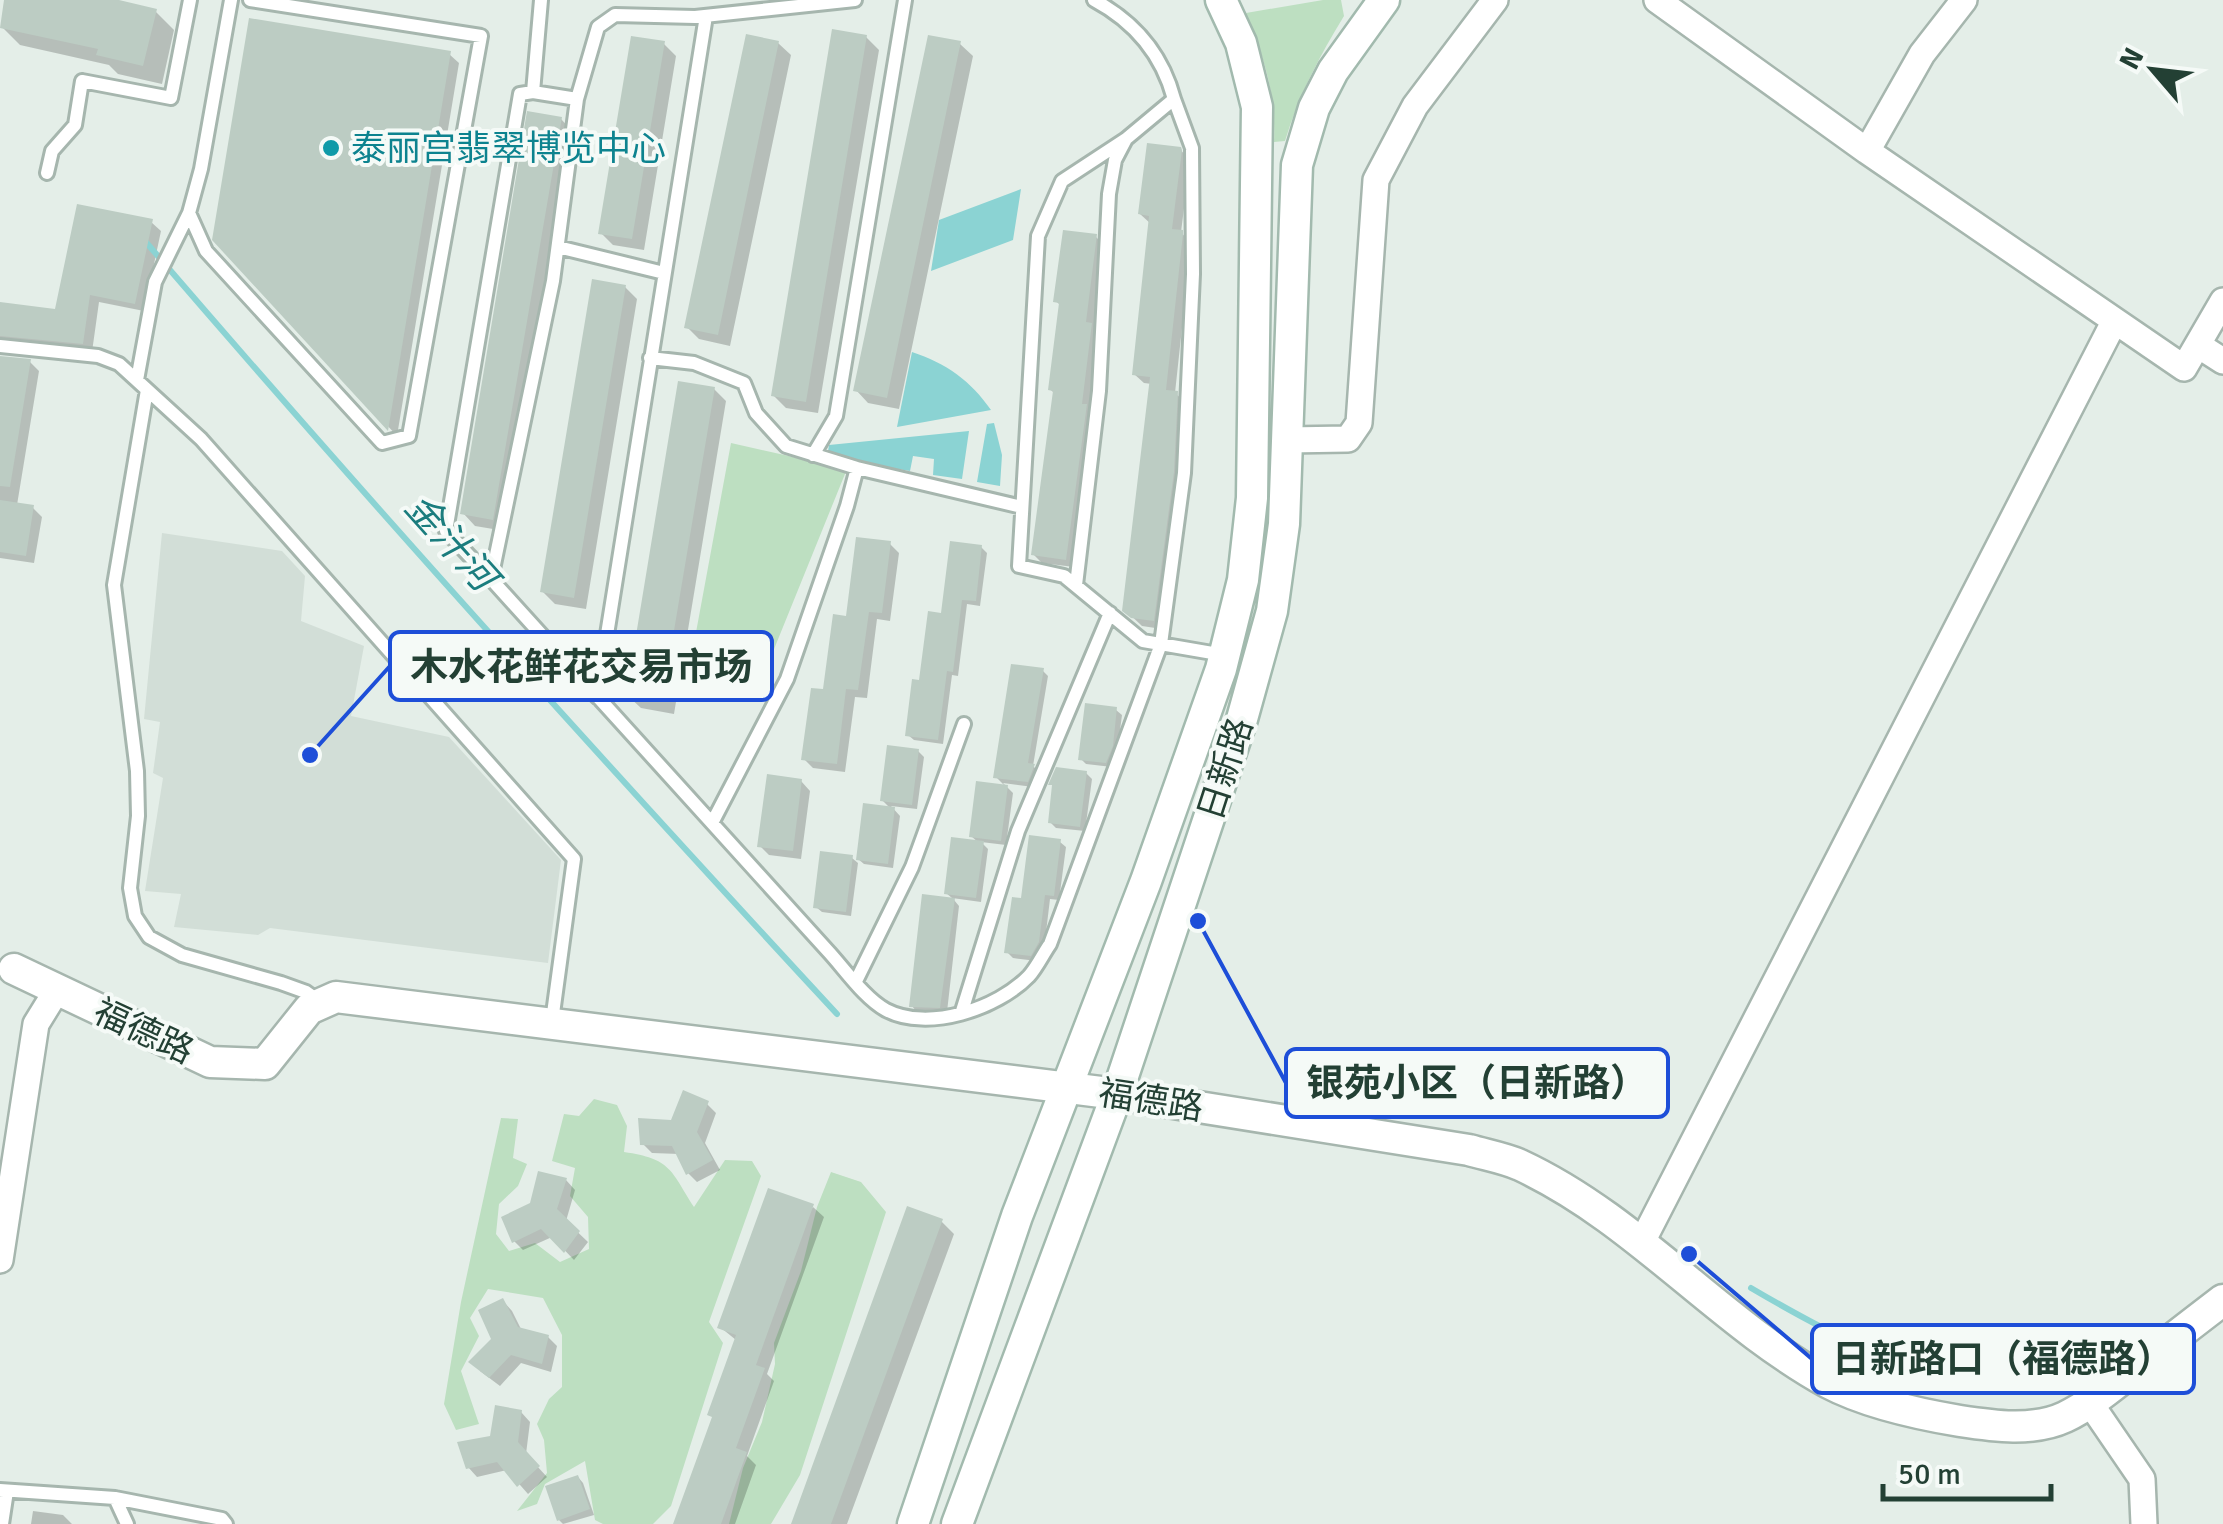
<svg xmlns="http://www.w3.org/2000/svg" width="2223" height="1524" font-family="Signika,'Noto Sans SC',sans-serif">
	<rect width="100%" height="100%" fill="#e4eee8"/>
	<!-- built -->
	<path fill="#d2ded7" d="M162,533L282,551L305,576L301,621L364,646L351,716L449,737L561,860L548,963L270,928L258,935L174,927L181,894L145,891L163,778L153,773L160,722L144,719Z"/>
	<!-- green -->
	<path fill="#bddfc1" d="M1323,0H1341L1344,16C1319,57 1299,95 1285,141L1274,142C1276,94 1264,57 1246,13Z
		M731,443L847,469L768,664L692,654Z
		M594,1099L617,1105L627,1126L624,1152C671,1159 670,1169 694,1207L725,1160L752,1161L761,1176L709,1322L723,1343L671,1506L653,1524H603L595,1520L585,1461L545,1484L537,1504L517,1511L547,1473L544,1440L537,1424L549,1399L562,1387V1335L543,1298L488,1289L470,1318L479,1336L461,1371L479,1424L456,1430L444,1404L461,1302L501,1118L518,1119L513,1158L527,1164L518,1186L499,1204L496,1234L509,1251L535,1243L560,1262L589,1249L588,1217L570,1196L575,1168L552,1161L564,1114L579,1116Z
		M831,1172L861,1182L886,1212L800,1475L771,1524H729L743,1468L762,1422L775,1364L774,1343L801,1271L817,1207Z"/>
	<!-- water -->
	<path fill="#8bd3d3" d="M1021,189L1013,240L931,271L939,220Z
		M912,352C946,363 971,381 991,410L897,427Z
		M994,423L1002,455L1000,486L977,482L987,424Z
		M969,431L962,479L933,475L934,459L913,456L910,471L827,458L829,445Z"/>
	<!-- shadow -->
	<path fill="#0003" d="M7,0H108L155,11L174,30L162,84L118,74L109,65L20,45L1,26Z
		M866,37L879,50L818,413L786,408L773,395Z
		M778,43L791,55L730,346L699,339L687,327Z
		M664,44L676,56L644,250L613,245L601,233Z
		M960,44L973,56L899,409L868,403L856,390Z
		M449,54L459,63L397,436L215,239Z
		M561,119L573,132L505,531L475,526L463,513Z
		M1180,149L1190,161L1181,232L1191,244L1175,393L1186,403L1162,629L1142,626L1125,610L1152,384L1144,383L1134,374L1151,224L1140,214Z
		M151,222L161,231L144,311L99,302L92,352L0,350V304L57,312Z
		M1096,237L1105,246L1095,329L1100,334L1090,411L1095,416L1074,567L1042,563L1033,554L1055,394L1050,389L1061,306L1056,301Z
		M625,287L637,299L586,609L555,604L542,591Z
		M0,358L30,362L39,371L17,505L33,508L42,517L34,563L0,558Z
		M714,389L726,401L674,714L641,708L628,696Z
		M890,544L899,553L890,621L877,619L867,698L855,697L845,772L813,768L804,759L848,618Z
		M981,547L987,553L980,606L967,604L958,676L952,675L943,744L914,740L908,735L943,616Z
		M1043,671L1048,676L1033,766L1039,772L1033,787L1003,783L1013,793L1006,845L981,842L988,849L981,902L952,898L946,893L979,843L971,836L1006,787L996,777Z
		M1116,710L1122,715L1117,753L1112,767L1086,764L1081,759Z
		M918,751L924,757L917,809L891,806L900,816L893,868L864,864L858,859L892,810L882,800Z
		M1086,773L1092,779L1085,831L1056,828L1050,822Z
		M801,781L810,791L801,859L769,855L760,846Z
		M1060,842L1066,847L1059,900L1050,899L1044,949L1037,961L1013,958L1007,952L1023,901Z
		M852,858L858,863L851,916L822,912L816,907Z
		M954,900L959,906L947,1012H917L912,1006Z
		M707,1104L716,1113L705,1143L720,1170L697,1182L688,1173L679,1154L652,1153L643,1144L673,1122Z
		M566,1180L575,1190L566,1221L588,1242L574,1260L552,1237L523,1250L514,1241Z
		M813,1207L824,1217L767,1374L774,1381L747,1456L756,1465L735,1524H676L714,1418L736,1340L720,1327Z
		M941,1221L954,1234L847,1524H794Z
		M503,1301L512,1311L522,1331L548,1337L557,1346L551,1372L521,1363L500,1386L480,1371L494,1339Z
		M521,1412L530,1422L526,1454L547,1477L528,1494L507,1470L477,1477L468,1467L492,1439Z
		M578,1477L583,1483L594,1515L563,1524L559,1520Z
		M33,1511L63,1515L72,1524H31Z"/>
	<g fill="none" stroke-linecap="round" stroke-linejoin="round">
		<!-- stream -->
		<path stroke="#8bd3d3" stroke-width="6" d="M145,241C370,503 602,760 837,1014
			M1751,1288C1821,1329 1892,1368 1973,1380C1993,1384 2014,1384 2035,1385"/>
	</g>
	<!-- building -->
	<path fill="#bcccc3" d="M4,0H119L157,9L143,66L96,55L98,49L0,28Z
		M249,18L451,51L388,431L212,240Z
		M832,29L867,35L806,402L771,396Z
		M746,34L779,41L718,335L684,328Z
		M928,35L961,41L887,398L853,391Z
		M631,36L665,41L632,239L598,234Z
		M527,111L562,117L493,520L460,514Z
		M1147,143L1181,147L1182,150L1172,229L1183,230V234L1166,390L1178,391L1174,472L1154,621L1131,618L1122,611L1150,377L1132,375L1149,216L1138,214Z
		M77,204L153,219L135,304L90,295L83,344L0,336V302L55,309Z
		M1063,230L1097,234L1086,322L1092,323L1082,404H1087L1066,560L1031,555L1053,391L1048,390L1059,303L1053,302Z
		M592,279L626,285L574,598L540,592Z
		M0,356L31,359L10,487L0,486Z
		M678,381L715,387L662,702L626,696Z
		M0,500L34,505L26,556L0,552Z
		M856,537L891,541L882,613L869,612L858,690L846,689L837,764L801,760L811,688L823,689L833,614L846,616Z
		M950,541L982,545L976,601L962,600L953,672L947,671L938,740L905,736L912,679L919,680L928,611L941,613Z
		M1011,664L1044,668L1028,763L1035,764L1028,782L993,778Z
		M1085,703L1117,707L1113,746L1106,763L1078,760Z
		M887,745L919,749L912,805L880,801Z
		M1056,767L1087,771L1080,827L1048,823L1052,785H1048Z
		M767,774L802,779L793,851L757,847Z
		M976,781L1008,785L1001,841L969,837Z
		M863,803L895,807L888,864L856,860Z
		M1029,835L1061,839L1054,896L1045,895L1039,942L1031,956L1004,953L1012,897L1021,898Z
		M951,837L984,841L976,898L944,894Z
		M820,851L853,855L846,912L813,908Z
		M922,894L955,898L940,1008L909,1007Z
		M683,1090L709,1101L697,1132L713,1160L686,1175L672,1146L640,1145L638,1118L671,1120Z
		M538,1171L567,1178L557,1209L580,1231L564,1253L541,1229L512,1243L501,1217L530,1203Z
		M768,1188L814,1204L756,1365L765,1368L736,1448L747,1452L721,1524H673L712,1417L707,1415L736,1335L717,1328Z
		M907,1206L943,1219L831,1524H791Z
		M503,1298L518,1327L549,1335L542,1364L511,1355L489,1378L468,1362L491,1339L478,1310Z
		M495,1405L522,1410L518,1442L540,1466L517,1487L497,1462L466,1469L457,1442L490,1436Z
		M578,1475L590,1509L557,1521L545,1486Z"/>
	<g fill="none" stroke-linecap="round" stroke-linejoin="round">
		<!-- service casing -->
		<g stroke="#a6b6ae" stroke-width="18">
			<path id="service" d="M541,0L533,92L577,99L553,281L491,579L827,950C844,968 864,998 886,1010C928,1032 997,1009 1029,976C1037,967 1043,954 1050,944L1161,644L1184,473L1193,274L1192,148L1174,99
				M577,99L598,27L615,15L695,17L855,0
				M1126,139L1062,181L1038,236L1019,566L1064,576L1143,641L1224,655
				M47,173L52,151L75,125L82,81L171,98L190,0
				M189,213L206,251L382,443L409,436L481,36L250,0
				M558,247L664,273
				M0,346L98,356L119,364L201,439L574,859L552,1021
				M650,358L694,363L744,383L756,413L786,446L857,468L1022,507
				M137,380L155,282L189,213L201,169L231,0
				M147,390L114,585L137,771L138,816L130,888L135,916L149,937L182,955L281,983L306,992L320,1002
				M813,455L836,416L905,0
				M491,579L446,531L520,94L533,92
				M1076,585L1099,391L1109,194L1115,160L1126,139L1174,99C1162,54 1135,22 1094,0
				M597,697L706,16
				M712,823L787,679L847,506L857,468
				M856,981L912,867L964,724
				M962,1011L1018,831L1110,613
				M0,1490L115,1498L222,1519L226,1524
				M115,1498L127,1524
				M2,1524L7,1491"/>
		</g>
		<!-- minor casing -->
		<g stroke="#a6b6ae" stroke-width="30">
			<path id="minor" d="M1657,0L1867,151L2184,368L2223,301
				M1867,151L1922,54L1964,0
				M2198,345L2223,361
				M1287,440L1348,439L1359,423L1376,180L1415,106L1495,0
				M1642,1242L2114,322
				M0,1260L36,1024L57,990
				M2090,1403L2142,1479L2144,1524"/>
		</g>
		<!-- tertiary casing -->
		<g stroke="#a6b6ae" stroke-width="35">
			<path id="tertiary" d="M14,969L210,1062L265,1064L309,1009L336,997L1117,1094L1469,1150C1486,1155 1504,1158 1520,1165C1636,1219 1718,1322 1829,1383C1867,1403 1918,1414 1960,1421C1993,1426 2033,1432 2065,1417C2090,1405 2111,1387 2133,1370C2163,1346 2193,1323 2223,1300"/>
		</g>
		<!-- secondary casing -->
		<g stroke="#a2baae" stroke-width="35">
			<path id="secondary" d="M913,1524L1017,1216L1146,881L1221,669L1243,580L1252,498L1257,107L1241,43L1221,0
				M957,1524L1117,1094L1242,719L1272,611L1284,524L1297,165L1314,108L1333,71L1384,0"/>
		</g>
		<!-- service -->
		<use href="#service" stroke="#fff" stroke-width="12"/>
		<!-- minor -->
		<use href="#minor" stroke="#fff" stroke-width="25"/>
		<!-- tertiary -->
		<use href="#tertiary" stroke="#fff" stroke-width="30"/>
		<!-- secondary -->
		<use href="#secondary" stroke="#fff" stroke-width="30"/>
	</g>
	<!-- markers -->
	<circle fill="#0f9aa8" stroke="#f5faf7" stroke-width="4" cx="331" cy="148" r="10"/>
	<g text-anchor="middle" stroke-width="8" stroke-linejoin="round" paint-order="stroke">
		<!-- culture labels -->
		<g font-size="35" fill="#0d838f" stroke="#f5faf7" text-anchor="start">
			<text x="351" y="160">泰丽宫翡翠博览中心</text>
		</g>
		<!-- street labels -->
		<g font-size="35" fill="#234034" stroke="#f5faf7">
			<text transform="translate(1225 769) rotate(-72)" y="12">日新路</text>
			<text transform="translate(144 1031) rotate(25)" y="12">福德路</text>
			<text transform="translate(1151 1100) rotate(9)" y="12">福德路</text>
		</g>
		<!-- water labels -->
		<g font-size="38" font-style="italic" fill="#1b7d7e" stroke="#f5faf7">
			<text transform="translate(451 542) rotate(48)" y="13">金汁河</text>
		</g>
	</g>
	<!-- callouts -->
	<path fill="none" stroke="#1d4ed8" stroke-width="4" d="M310 755L390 666M1198 921L1286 1083M1689 1254L1812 1359"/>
	<g fill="#1d4ed8" stroke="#f5faf7" stroke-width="4">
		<circle cx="310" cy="755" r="10"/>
		<circle cx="1198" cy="921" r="10"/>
		<circle cx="1689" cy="1254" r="10"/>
	</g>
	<g fill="#f5faf7" stroke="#1d4ed8" stroke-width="4">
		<rect x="390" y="632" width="382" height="68" rx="10"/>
		<rect x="1286" y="1049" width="382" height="68" rx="10"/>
		<rect x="1812" y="1325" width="382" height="68" rx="10"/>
	</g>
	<g font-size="38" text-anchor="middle" font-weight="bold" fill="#234034">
		<text x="581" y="680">木水花鲜花交易市场</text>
		<text x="1477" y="1096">银苑小区（日新路）</text>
		<text x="2003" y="1372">日新路口（福德路）</text>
	</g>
	<!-- north arrow -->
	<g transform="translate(2153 70) rotate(298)" stroke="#f5faf7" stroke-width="8" paint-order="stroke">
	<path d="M0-8L18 38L0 25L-18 38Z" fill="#234034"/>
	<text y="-15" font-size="28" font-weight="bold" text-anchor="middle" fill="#234034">N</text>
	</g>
	<!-- scale -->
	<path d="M1883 1484v15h168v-15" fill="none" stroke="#234034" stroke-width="5"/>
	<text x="1898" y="1484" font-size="30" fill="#234034" stroke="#f5faf7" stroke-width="8" paint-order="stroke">50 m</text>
</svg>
